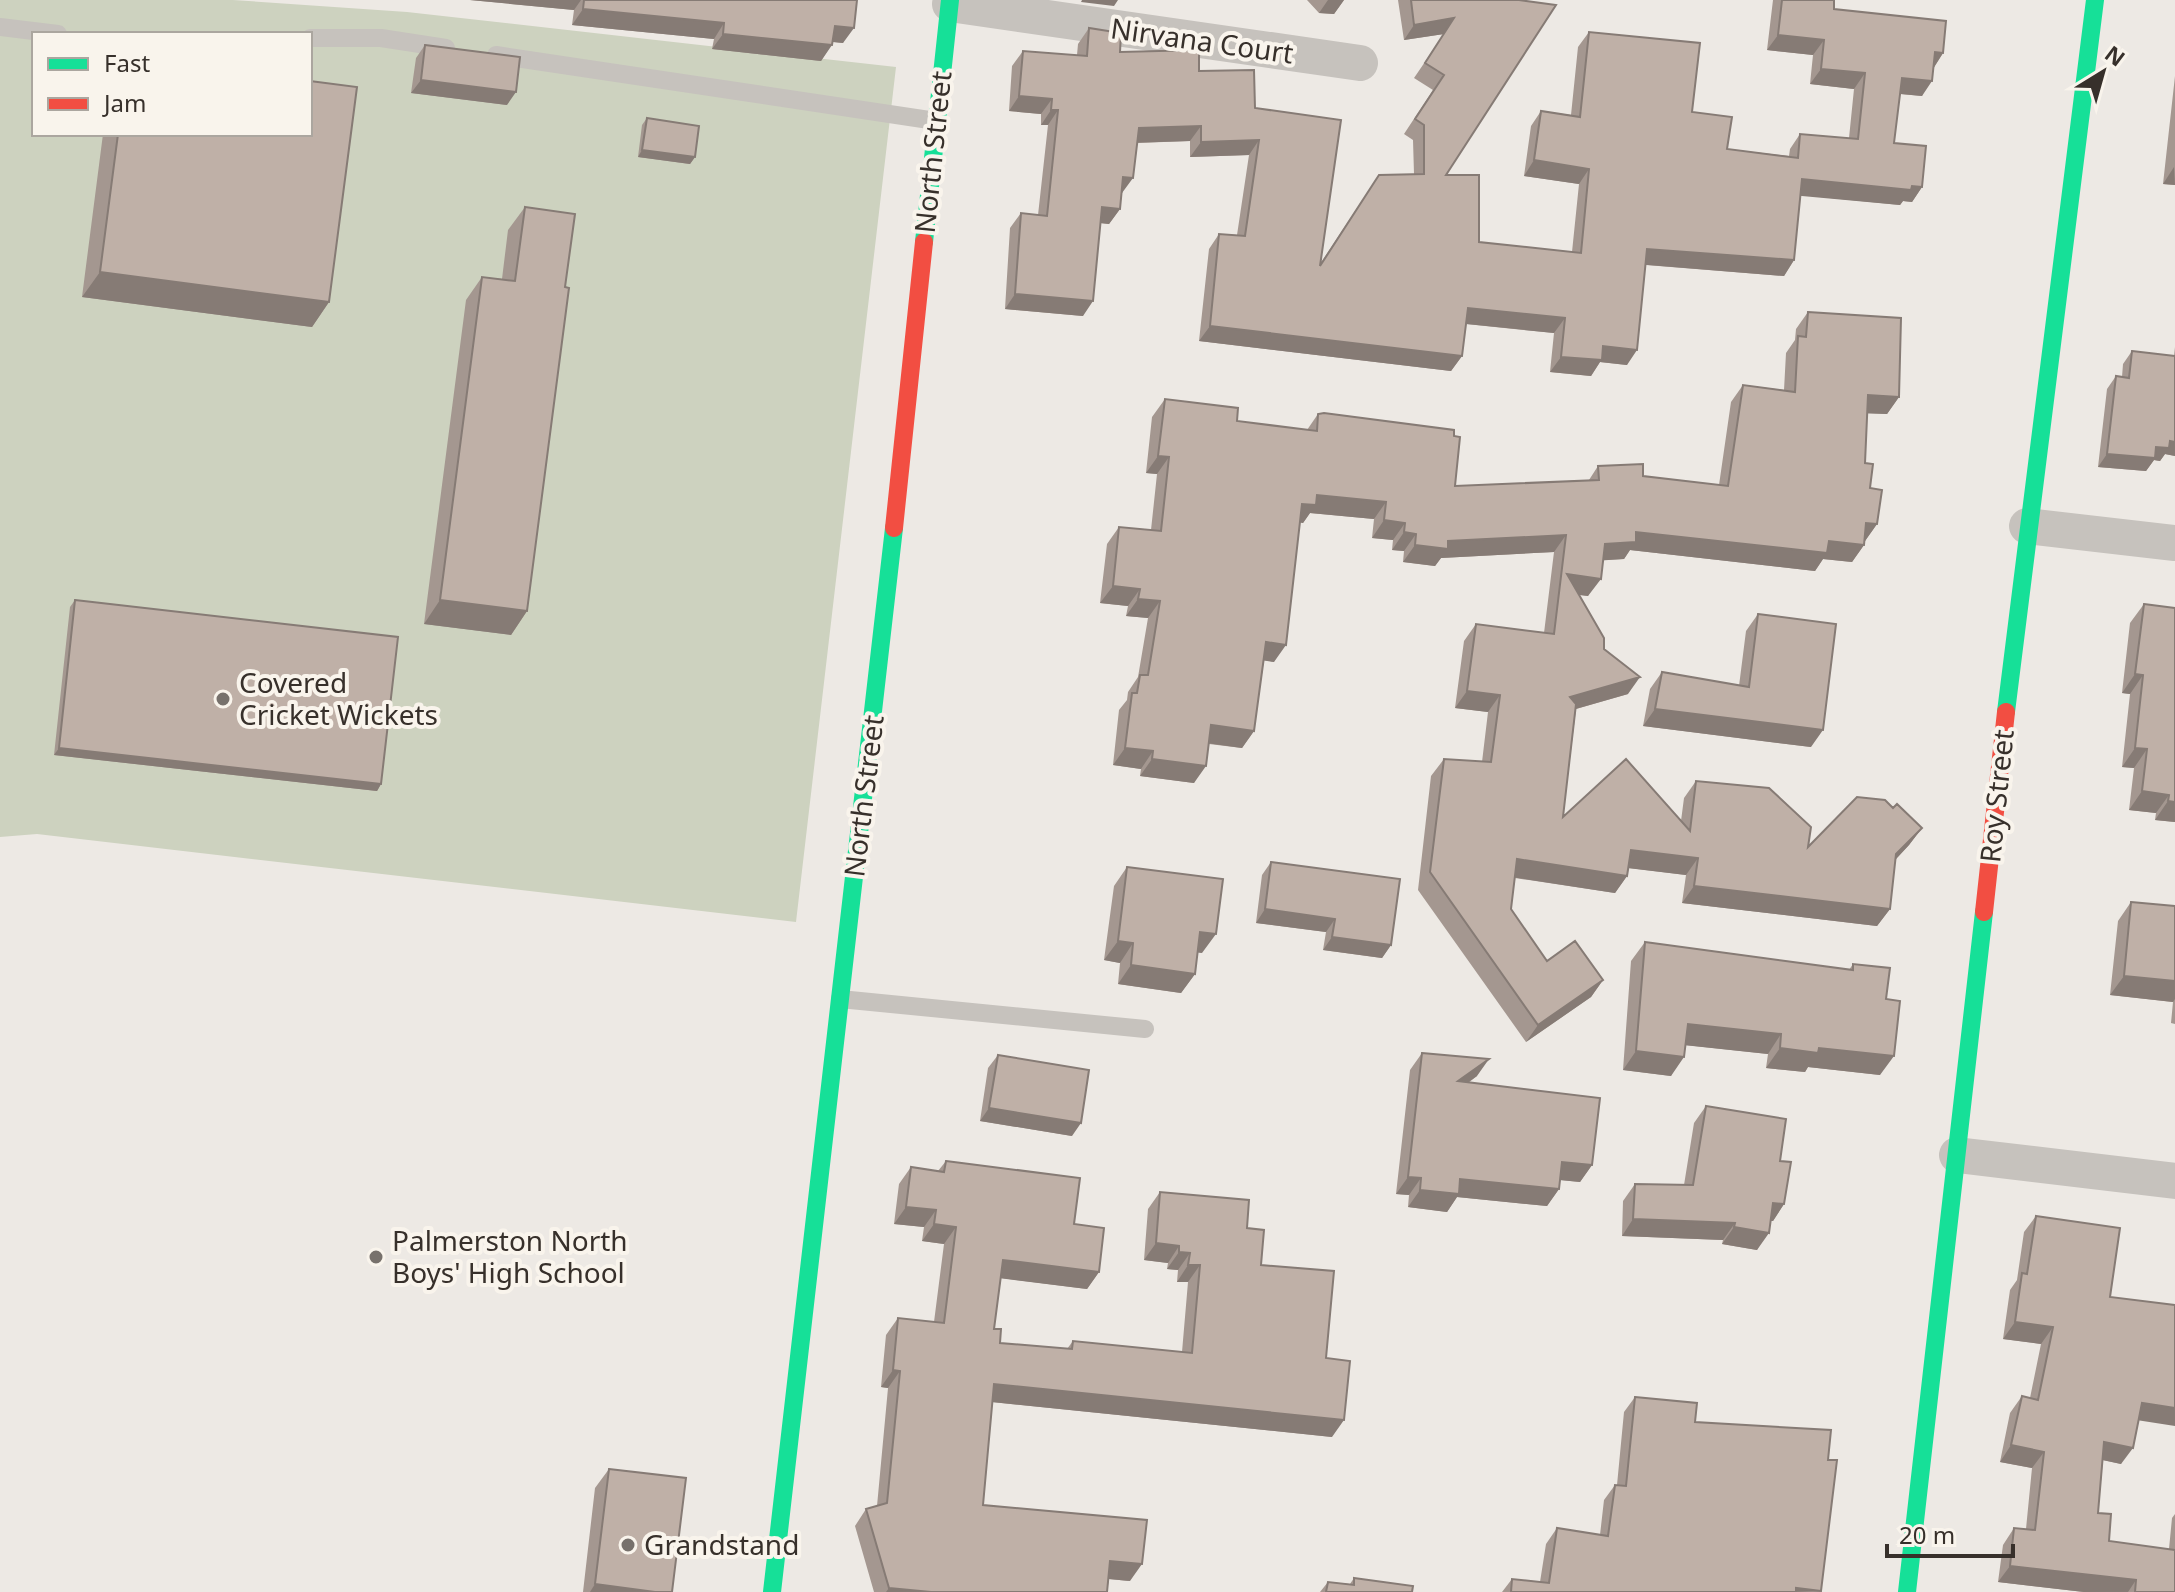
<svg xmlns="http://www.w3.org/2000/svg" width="2175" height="1592" font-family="'Noto Sans',sans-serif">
	<rect width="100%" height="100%" fill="#ede9e4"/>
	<!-- green -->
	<path fill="#cdd2bf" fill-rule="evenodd" d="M0,0H233L407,12L896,67L796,922L37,834L0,837ZM34,34H310V134H34Z"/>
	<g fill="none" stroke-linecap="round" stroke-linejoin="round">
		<!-- lane -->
		<path stroke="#c6c2bd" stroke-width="18" d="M0,27L58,34
			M310,38H381L446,48
			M496,55L936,121
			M840,999L1145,1029"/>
		<!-- street -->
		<path stroke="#c6c2bd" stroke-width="36" d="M950,4L1360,63
			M2027,526L2175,543
			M1957,1155L2175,1181"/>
		<!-- fast -->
		<path stroke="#16e098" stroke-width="18" d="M924,242L950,0
			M2006,712L2095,0
			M772,1592L894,528
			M1907,1592L1984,912"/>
		<!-- jam -->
		<path stroke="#f24e42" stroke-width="18" d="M894,528L924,242
			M1984,912L2006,712"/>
	</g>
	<!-- wall -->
	<path fill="#a49790" d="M470,0H857L843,43L833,42L821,61L712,49L714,39L572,25L574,10Z
		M1307,0H1344L1334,14L1319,13Z
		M1398,0H1519L1446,175L1479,242L1572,252L1579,184L1524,176L1531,126L1541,111L1571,115L1578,47L1589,32L1692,112L1727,149L1789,156L1790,149L1800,134L1849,138L1854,89L1810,84L1813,55L1767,50L1773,0H1834V9L1943,53L1934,67L1922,96L1900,94L1894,143L1922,187L1912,202L1903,201L1900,205L1800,195L1794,260L1784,276L1646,265L1627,365L1600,362L1591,376L1550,372L1554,333L1466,324L1462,356L1451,371L1199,341L1209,249L1219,234L1237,235L1249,155L1190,157V141L1137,143L1122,193L1120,209L1109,224L1100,223L1083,316L1005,309L1010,228L1021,213L1038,215L1048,125H1041V114L1009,111L1012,66L1023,51L1077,55L1078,44L1089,28L1120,52L1199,71L1255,108L1320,264L1379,175L1414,174L1413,140L1404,134L1433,90L1414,78L1444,34L1404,40Z
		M425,45L507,105L411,93L416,58Z
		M2175,76V185L2163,184Z
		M647,118L695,157L690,164L638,157L642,125Z
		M103,134H310L329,302L312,327L82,297Z
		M525,207L565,287L527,611L511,635L424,624L466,300L482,277L502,279L508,230Z
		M1808,312L1899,397L1887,414L1867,413L1865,463L1877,524L1865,541H1864V545L1852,562L1823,559L1815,571L1630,550L1624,559L1603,560L1588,596L1579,595L1604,649L1628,694L1576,709L1563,817L1681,821L1684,798L1696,781L1808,847L1893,808L1922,828L1909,845L1895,860L1890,909L1877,926L1682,903L1686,875L1629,868L1627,876L1615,893L1515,878L1511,909L1547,961L1603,980L1591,997L1526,1042L1418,890L1431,776L1444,759L1482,762L1488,712L1455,708L1464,641L1476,624L1544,633L1554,552L1441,558L1435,566L1403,562L1404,551L1392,550L1393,540L1372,538L1374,519L1310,513L1303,523L1300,522L1274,662L1264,660L1254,731L1242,748L1209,744L1194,783L1140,776L1141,769L1113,765L1119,710L1127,700L1128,692L1138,677L1148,618L1126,616L1128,606L1100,603L1107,544L1119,527L1151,530L1157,474L1146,473L1152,417L1165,399L1237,421L1307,430L1318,414L1454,436L1455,486L1589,480L1598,466L1643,476L1719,485L1731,402L1743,385L1784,390L1786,353L1795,340L1796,329Z
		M2175,347V456L2165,454L2160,461L2154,460L2146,471L2098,467L2107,389L2116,376L2122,377L2123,364L2132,351L2174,356Z
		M75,600L381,784L377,791L54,755L70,607Z
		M2144,604L2175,608V822L2155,820L2156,813L2129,810L2134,768L2122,767L2130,694L2122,693L2130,623Z
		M1758,614L1811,747L1643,726L1650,689L1662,672L1739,686L1746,631Z
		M1271,862L1391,945L1382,958L1323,950L1326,932L1256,923L1262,875Z
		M1127,867L1202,953L1197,952L1195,974L1181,993L1118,984L1120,963L1104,960L1114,886Z
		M2131,902L2175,906V1024L2171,1023L2173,1002L2110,995L2118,921Z
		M1645,942L1849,970L1853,964L1886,999L1880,1075L1808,1067L1805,1072L1766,1068L1768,1054L1685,1045L1671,1076L1623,1070L1631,961Z
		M1422,1053L1477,1076L1468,1083L1592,1165L1580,1182L1560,1180L1559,1189L1547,1206L1457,1197L1447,1212L1408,1207L1409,1195L1396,1194L1410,1070Z
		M998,1055L1072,1136L980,1121L988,1068Z
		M1706,1106L1780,1161L1784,1204L1773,1221H1770L1757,1250L1722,1244L1723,1240L1622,1236L1623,1201L1635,1184L1684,1185L1694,1123Z
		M946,1161L1074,1224L1099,1272L1087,1289L1001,1278L994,1329L1000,1343L1067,1349L1073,1341L1182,1352L1188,1282H1177L1178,1270L1167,1269L1168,1263L1144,1260L1148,1209L1160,1192L1247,1228L1261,1265L1326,1358L1332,1437L992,1402L983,1505L1130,1581L1109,1579L1107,1592H874L855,1526L866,1509L877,1506L888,1388L881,1387L886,1335L898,1318L934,1322L944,1244L922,1241L924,1227L894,1224L899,1184L911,1167L938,1171Z
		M2036,1216L2110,1297L2138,1420L2121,1464L2103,1460L2098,1513L2109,1541L2169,1549L2172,1518L2175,1514V1592H2084L1998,1582L2003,1545L2014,1528L2026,1529L2032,1468L2000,1462L2010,1413L2022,1396L2030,1398L2041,1344L2003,1339L2010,1290L2017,1280L2024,1232Z
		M1635,1397L1695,1422L1821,1592H1502L1512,1579L1540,1582L1546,1544L1557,1528L1600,1535L1604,1500L1615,1485H1617L1624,1412Z
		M609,1469L672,1592H583L595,1488Z
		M1354,1578L1412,1592H1320L1328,1582L1350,1584Z"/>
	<!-- shaded-wall -->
	<path fill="#867b75" d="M470,0H581L574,10Z
		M1082,0H1118L1114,6L1081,2Z
		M1328,0H1344L1334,14L1319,13Z
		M583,9L724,23L714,39L572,25Z
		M1454,18L1444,34L1404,40L1414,25Z
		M835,26L854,28L843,43L824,41Z
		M723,34L832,45L821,61L712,49Z
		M1778,35L1824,40L1813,55L1767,50Z
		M1935,52L1943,53L1933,69Z
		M1821,69L1865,73L1854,89L1810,84Z
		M1902,78L1932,81L1922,96L1891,93Z
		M421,80L516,92L507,105L411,93Z
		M1019,96L1052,99L1041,114L1009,111Z
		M1051,110H1058L1048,125H1041Z
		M1201,126L1190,141L1128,143L1139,128Z
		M1259,140L1249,155L1190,157L1201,142Z
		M642,150L695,157L690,164L638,157Z
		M1534,160L1589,169L1579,184L1524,176Z
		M2174,167L2175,185L2163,184Z
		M1123,177L1133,178L1122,193L1113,192Z
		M1802,179L1912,186L1922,187L1912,202L1903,201L1900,205L1791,195Z
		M1102,207L1120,209L1109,224L1091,222Z
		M1647,249L1794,260L1784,276L1636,264Z
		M100,272L329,302L312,327L82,297Z
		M1015,294L1093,301L1083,316L1005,309Z
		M1468,308L1565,318L1554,333L1457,323Z
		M1210,326L1462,356L1451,371L1199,341Z
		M1603,346L1637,350L1627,365L1600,362L1591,376L1550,372L1561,357Z
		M1868,395L1899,397L1887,414L1855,413Z
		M2170,441L2175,442V456L2165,454L2160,461L2154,460L2146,471L2098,467L2107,454L2156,447Z
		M1158,456L1169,457L1157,474L1146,473Z
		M1317,495L1386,502L1374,519L1310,513L1303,523L1290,521L1302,504Z
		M1384,520L1405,523L1393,540L1372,538Z
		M1866,523L1877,524L1865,541L1854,540Z
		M1404,532L1416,534L1404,551L1392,550Z
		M1636,532L1829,541L1864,545L1852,562L1823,559L1815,571L1630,550L1624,559L1593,561L1605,544Z
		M1566,535L1554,552L1441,558L1435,566L1403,562L1415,545L1448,541Z
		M1567,574L1601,579L1588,596L1559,592Z
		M1113,586L1140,589L1128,606L1100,603Z
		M1138,599L1160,601L1148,618L1126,616Z
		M440,600L527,611L511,635L424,624Z
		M1266,642L1286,645L1274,662L1254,659Z
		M2135,674L2143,675L2130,694L2122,693Z
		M1640,677L1628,694L1558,714L1570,697Z
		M1467,691L1500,695L1488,712L1455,708Z
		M1655,709L1823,730L1811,747L1643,726Z
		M1211,725L1254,731L1242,748L1199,742Z
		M59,748L381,784L377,791L54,755Z
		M1125,748L1153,751L1141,769L1113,765Z
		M2135,748L2147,749L2134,768L2122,767Z
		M1152,759L1206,766L1194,783L1140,776Z
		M2142,791L2169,795L2156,813L2129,810Z
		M2168,801L2175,802V822L2155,820Z
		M1922,828L1909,845L1884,872L1896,854Z
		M1631,850L1698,858L1686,875L1619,867Z
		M1517,859L1627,876L1615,893L1505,876Z
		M1694,886L1890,909L1877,926L1682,903Z
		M1265,909L1335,919L1326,932L1256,923Z
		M1200,932L1216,934L1202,953L1187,951Z
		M1332,937L1391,945L1382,958L1323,950Z
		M1118,941L1133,943L1120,963L1104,960Z
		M1131,965L1195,974L1181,993L1118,984Z
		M2124,976L2175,981V999L2173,1002L2110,995Z
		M1603,980L1591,997L1526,1042L1538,1025Z
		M1688,1024L1781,1034L1768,1054L1674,1044Z
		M1780,1048H1819L1894,1056L1880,1075L1808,1067L1805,1072L1766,1068Z
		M1636,1051L1684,1057L1671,1076L1623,1070Z
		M1489,1059L1477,1076L1446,1098L1458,1081Z
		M989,1108L1081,1123L1072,1136L980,1121Z
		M1562,1162L1592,1165L1580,1182L1550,1179Z
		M1408,1177L1421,1178L1409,1195L1396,1194Z
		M1460,1179L1559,1189L1547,1206L1457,1197L1447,1212L1408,1207L1420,1190Z
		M1773,1203L1784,1204L1773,1221L1761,1220Z
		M906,1207L936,1210L924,1227L894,1224Z
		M1633,1219L1735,1223L1723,1240L1622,1236Z
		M934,1224L956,1227L944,1244L922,1241Z
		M1734,1227L1769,1233L1757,1250L1722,1244Z
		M1156,1243L1179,1246L1168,1263L1144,1260Z
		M1179,1252L1190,1253L1178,1270L1167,1269Z
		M1003,1260L1099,1272L1087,1289L991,1277Z
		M1188,1265H1200L1188,1282H1177Z
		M2015,1322L2053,1327L2041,1344L2003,1339Z
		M893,1370L900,1371L888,1388L881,1387Z
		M994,1384L1344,1420L1332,1437L982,1401Z
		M2142,1403L2175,1408V1426L2130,1419Z
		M2104,1442L2133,1448L2121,1464L2093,1458Z
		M2011,1445L2044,1452L2032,1468L2000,1462Z
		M1110,1561L1142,1564L1130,1581L1098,1578Z
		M2010,1566L2136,1580L2128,1592H2084L1998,1582Z
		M595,1584L655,1592H590Z
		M889,1588L931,1592H886Z
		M1796,1588L1821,1591L1794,1592Z"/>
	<!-- building -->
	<path fill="#bfb0a7" stroke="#867b75" stroke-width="2" d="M584,0H857L854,28L835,26L832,45L723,34L724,23L583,9Z
		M1411,0H1519L1556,5L1446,175H1479V242L1581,253L1589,169L1534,160L1541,111L1580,117L1589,32L1700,43L1692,112L1732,117L1727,149L1798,158L1800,134L1858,139L1865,73L1821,69L1824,40L1778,35L1782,0H1834V9L1946,21L1943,53L1935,52L1932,81L1902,78L1894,143L1926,146L1922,187L1912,186L1911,190L1802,179L1794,260L1647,249L1637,350L1603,346L1602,360L1561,357L1565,318L1468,308L1462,356L1210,326L1219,234L1245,236L1259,140L1201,142V126L1139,128L1133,178L1123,177L1120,209L1102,207L1093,301L1015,294L1021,213L1047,216L1058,110H1051L1052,99L1019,96L1023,51L1087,56L1089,28L1121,33L1120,52L1199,50V71L1254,70L1255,108L1341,120L1320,266L1379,175L1424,174V125L1415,119L1444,75L1425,63L1454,18L1414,25Z
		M425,45L520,57L516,92L421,80Z
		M310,81L357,87L329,302L100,272L118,134H310Z
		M647,118L699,126L695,157L642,150Z
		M525,207L575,214L565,287L569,288L527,611L440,600L482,277L515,281Z
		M1808,312L1901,318L1899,397L1868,395L1865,463L1873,464L1870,488L1882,490L1877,524L1866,523L1864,545L1829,541L1827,553L1636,532V542L1605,544L1601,579L1567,574L1604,638V649L1640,677L1570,697L1576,704L1563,817L1626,759L1690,831L1696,781L1769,788L1811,827L1808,847L1857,797L1885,800L1893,808L1897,804L1922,828L1896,854L1890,909L1694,886L1698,858L1631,850L1627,876L1517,859L1511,909L1547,961L1575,941L1603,980L1538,1025L1430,872L1444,759L1491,762L1500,695L1467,691L1476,624L1554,634L1566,535L1448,541V549L1415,545L1416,534L1404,532L1405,523L1384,520L1386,502L1317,495L1316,505L1302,504L1286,645L1266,642L1254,731L1211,725L1206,766L1152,759L1153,751L1125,748L1132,693H1137L1140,675H1148L1160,601L1138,599L1140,589L1113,586L1119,527L1161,531L1169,457L1158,456L1165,399L1238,408L1237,421L1317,431L1318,414L1324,413L1454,430V436L1460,437L1455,486L1599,480L1598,466L1643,464V476L1728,486L1743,385L1795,392L1798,336L1806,337Z
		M2132,351L2175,356V442L2170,441L2169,448L2156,447L2155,458L2107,454L2116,376L2129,378Z
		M75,600L398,637L381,784L59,748Z
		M2144,604L2175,608V802L2168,801L2169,795L2142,791L2147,749L2135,748L2143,675L2135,674Z
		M1758,614L1836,624L1823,730L1655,709L1662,672L1749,687Z
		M1271,862L1400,879L1391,945L1332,937L1335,919L1265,909Z
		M1127,867L1223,879L1216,934L1200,932L1195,974L1131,965L1133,943L1118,941Z
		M2131,902L2175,906V981L2124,976Z
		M1645,942L1853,970V964L1890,968L1886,999L1900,1001L1894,1056L1819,1048L1818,1053L1780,1048L1781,1034L1688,1024L1684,1057L1636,1051Z
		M1422,1053L1489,1059L1458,1081L1600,1098L1592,1165L1562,1162L1559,1189L1460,1179L1459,1194L1420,1190L1421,1178L1408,1177Z
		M998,1055L1089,1070L1081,1123L989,1108Z
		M1706,1106L1786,1119L1780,1161L1791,1162L1784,1204L1773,1203L1769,1233L1734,1227L1735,1223L1633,1219L1635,1184L1693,1185Z
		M946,1161L1080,1178L1074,1224L1104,1228L1099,1272L1003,1260L994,1329H1001L1000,1343L1072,1349L1073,1341L1192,1353L1200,1265H1188L1190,1253L1179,1252V1246L1156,1243L1160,1192L1249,1200L1247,1228L1264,1230L1261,1265L1334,1271L1326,1358L1350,1361L1344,1420L994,1384L983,1505L1147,1520L1142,1564L1110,1561L1107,1592H931L889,1588L866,1509L887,1503L900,1371L893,1370L898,1318L944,1323L956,1227L934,1224L936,1210L906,1207L911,1167L944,1172Z
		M2036,1216L2120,1228L2110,1297L2175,1305V1408L2142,1403L2133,1448L2104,1442L2098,1513L2111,1514L2109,1541L2175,1550V1592H2135L2136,1580L2010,1566L2014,1528L2035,1530L2044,1452L2011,1445L2022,1396L2038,1400L2053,1327L2015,1322L2022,1273L2027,1274Z
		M1635,1397L1697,1403L1695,1422L1831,1430L1828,1460H1837L1821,1591L1796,1588V1592H1511L1512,1579L1549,1583L1557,1528L1608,1536L1615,1485L1626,1486Z
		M609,1469L686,1478L672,1592H655L595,1584Z
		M1354,1578L1413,1586L1412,1592H1326L1328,1582L1354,1585Z"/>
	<!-- markers -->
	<g fill="#77716c" stroke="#f9f4ec" stroke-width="3">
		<circle cx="223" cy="699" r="8"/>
		<circle cx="376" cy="1257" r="8"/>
		<circle cx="628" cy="1545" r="8"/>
	</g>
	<g text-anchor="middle" stroke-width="8" stroke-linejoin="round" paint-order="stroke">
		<!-- street labels -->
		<g font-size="28" fill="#37302b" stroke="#f9f4ec">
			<text transform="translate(1202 41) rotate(8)" y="10">Nirvana Court</text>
			<text transform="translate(933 152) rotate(-84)" y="10">North Street</text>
			<text transform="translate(864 796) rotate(-83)" y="10">North Street</text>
			<text transform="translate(1997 796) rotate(-84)" y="10">Roy Street</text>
		</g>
		<!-- poi labels -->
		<g font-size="28" fill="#37302b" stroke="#f9f4ec" text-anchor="start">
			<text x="239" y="693">Covered<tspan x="239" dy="32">Cricket Wickets</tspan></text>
			<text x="392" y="1251">Palmerston North<tspan x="392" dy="32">Boys' High School</tspan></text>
			<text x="644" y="1555">Grandstand</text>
		</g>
	</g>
	<!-- legend -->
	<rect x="32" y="32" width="280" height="104" fill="#f9f4ec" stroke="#aba69f" stroke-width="2"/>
	<rect x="48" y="58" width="40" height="12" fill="#16e098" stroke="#aba69f" stroke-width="2"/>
	<text x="104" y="72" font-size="24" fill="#37302b">Fast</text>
	<rect x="48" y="98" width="40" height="12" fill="#f24e42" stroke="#aba69f" stroke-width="2"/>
	<text x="104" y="112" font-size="24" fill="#37302b">Jam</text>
	<!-- north arrow -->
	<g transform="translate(2103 72) rotate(37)" stroke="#f9f4ec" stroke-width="6" paint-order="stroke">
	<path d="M0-6L14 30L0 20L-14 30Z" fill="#37302b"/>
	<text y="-12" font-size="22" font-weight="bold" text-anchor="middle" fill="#37302b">N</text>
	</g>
	<!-- scale -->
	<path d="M1887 1544v12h126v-12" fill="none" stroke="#37302b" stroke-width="4"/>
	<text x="1899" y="1544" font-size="24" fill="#37302b" stroke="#f9f4ec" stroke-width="6" paint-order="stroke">20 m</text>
</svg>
